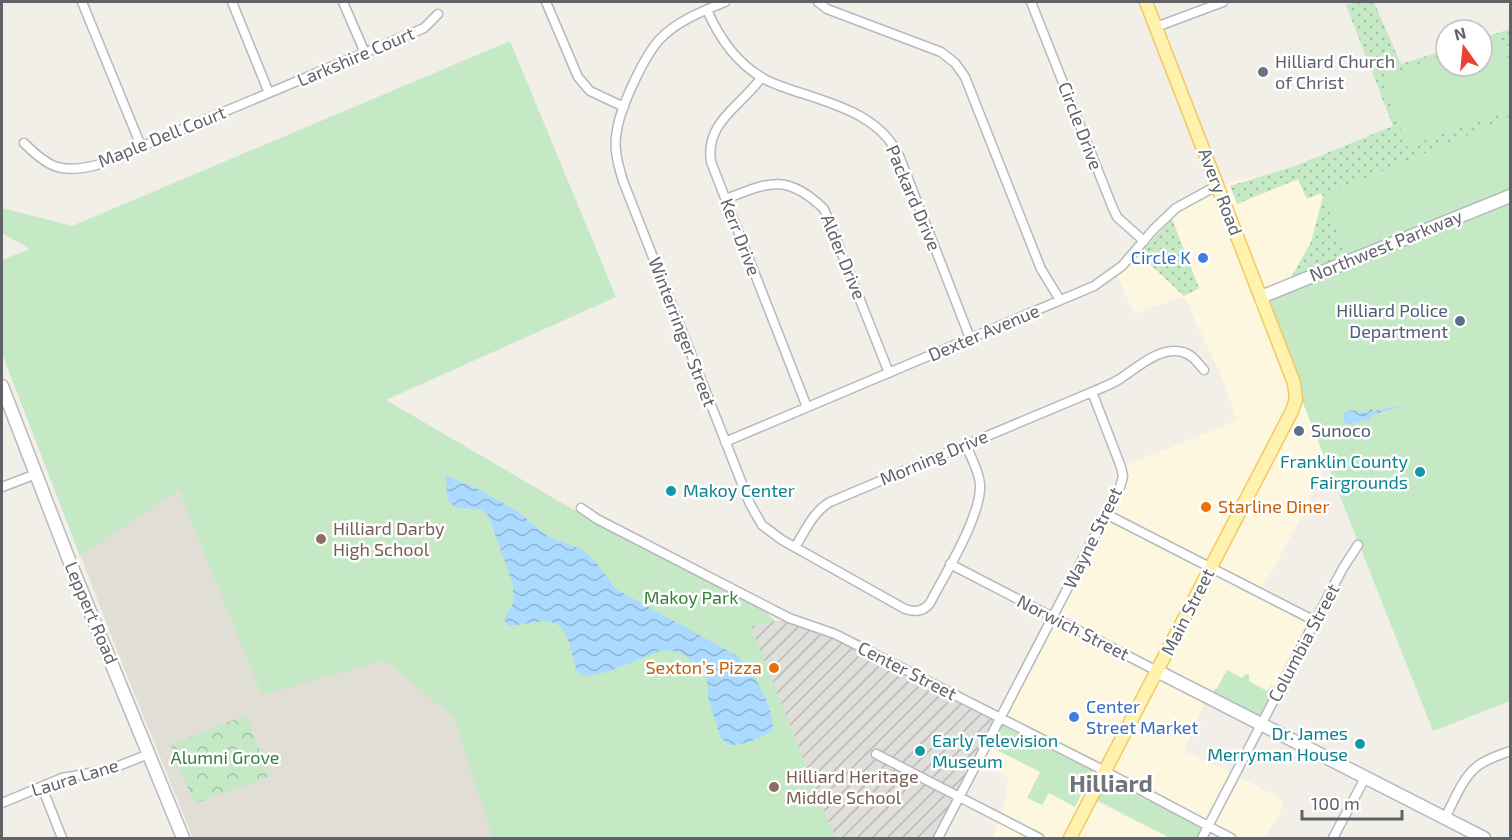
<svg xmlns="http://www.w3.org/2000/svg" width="1512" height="840" font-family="'Exo 2',sans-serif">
	<defs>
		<pattern id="industrial-furrows" width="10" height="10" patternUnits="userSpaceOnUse" patternTransform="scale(1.5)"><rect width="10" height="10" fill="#e0deda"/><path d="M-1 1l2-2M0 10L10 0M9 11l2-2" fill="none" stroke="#b9b8b5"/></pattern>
		<pattern id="grass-dots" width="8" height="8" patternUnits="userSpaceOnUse" patternTransform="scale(1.5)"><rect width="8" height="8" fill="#c5e8c5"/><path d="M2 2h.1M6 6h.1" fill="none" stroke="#a3c0a4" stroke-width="1.8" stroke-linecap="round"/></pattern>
		<pattern id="forest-crowns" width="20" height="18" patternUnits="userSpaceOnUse" patternTransform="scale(1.5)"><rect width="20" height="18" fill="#c5e8c5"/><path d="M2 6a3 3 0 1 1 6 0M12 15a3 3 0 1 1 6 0" fill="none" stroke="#a3c0a4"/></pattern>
		<pattern id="water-waves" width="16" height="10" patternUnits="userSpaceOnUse" patternTransform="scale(1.5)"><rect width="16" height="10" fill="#aadaff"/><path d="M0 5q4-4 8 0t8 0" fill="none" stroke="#8eb4d2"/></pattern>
	</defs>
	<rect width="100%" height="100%" fill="#f1efe8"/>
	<!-- commercial -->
	<path fill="#fef7e0" d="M1308,166L1323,196L1326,461L1304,513L1260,592L1315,621L1261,724L1207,697L1184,751L1235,774L1280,799L1284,803L1282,808L1265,838H1231L1105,771L1093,795L1097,803L1170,838H992L1001,819L1009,778L979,760L1120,487L1121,467L1237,421L1224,382L1184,296L1135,314L1115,271L1176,208L1218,185Z"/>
	<!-- industrial -->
	<path fill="url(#industrial-furrows)" d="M775,621H797L826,630L1000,719L938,838H835L750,626Z"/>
	<!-- education -->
	<path fill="#e1ded6" d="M2,260L750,626L835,838H193L118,653L2,353Z"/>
	<!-- grass -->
	<path fill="url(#grass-dots)" d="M1357,2H1374L1401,64L1446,50V66H1482V38L1510,29V333L1276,304L1311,242L1323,196L1321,193L1307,199L1298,179L1237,204L1230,186L1298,165L1393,126L1346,5Z
		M1172,219L1199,288L1184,296L1139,254Z"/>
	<!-- forest -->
	<path fill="url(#forest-crowns)" d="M246,715L270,776L194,804L171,745Z"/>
	<!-- park -->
	<path fill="#c5e8c5" d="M1500,35L1510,65V110L1407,147L1382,77L1446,54V66H1482V41Z
		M510,41L616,297L386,400L567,506L760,606L775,621L751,627L835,838H493L454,718L385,660L262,695L179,490L80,556L2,353V260L30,249L2,233V208L72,226Z
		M1510,117V701L1433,731L1261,297L1348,261L1323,196Z
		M1227,670L1242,678L1246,674H1249V681L1267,691L1271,685L1275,688L1260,716L1247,712L1248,710L1219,695L1214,696V690L1217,688Z
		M1000,719L1095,766L1075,807L1049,793L1042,805L1027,798L1040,772L987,745Z
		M1111,779L1119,783V785L1148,801H1153L1160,807L1163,805L1166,809L1195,825L1199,824L1202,827L1197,838H1170L1095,799L1105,780Z"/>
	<!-- water -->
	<path fill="url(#water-waves)" d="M1406,405L1373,415L1370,417V421L1367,422L1366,419C1359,422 1353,426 1345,423L1343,418L1344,413L1351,410L1368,413L1370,409H1372L1373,411Z
		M446,475L478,489L520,513L547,536L583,550L595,561L616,589L737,656C755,676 772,701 773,729C761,739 745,745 729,745L720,737L708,696L707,679L700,666L679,652L663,650L607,672L585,676L576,670C572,656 569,625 551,622C541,620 520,625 509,626L504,620L513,603V584L488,515L480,509L456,508L447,499Z"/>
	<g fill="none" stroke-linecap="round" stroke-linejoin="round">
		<!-- street casing -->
		<g stroke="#b5b8bc" stroke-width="11">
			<path id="street" d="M82,2L141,146
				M232,2L269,93
				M343,2L365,53
				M546,2L578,77L590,91L624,107
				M725,2C703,11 677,21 660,39C644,56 621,106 617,130C613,148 618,164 623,181L750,504L762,525L782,540L905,609C915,612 923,612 930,603C945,574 982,515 980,484C979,471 971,458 966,445
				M818,2L827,9L941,52L955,63L965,77L1041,269L1060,300
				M1031,2L1112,206L1117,217L1144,241
				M707,10C718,35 736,62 761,77C768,82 778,85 786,88C829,103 880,113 900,158L970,338
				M1156,27L1223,2
				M761,78C740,107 705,122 711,162L807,407
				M24,143C49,168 61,174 97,165L424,28L438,14
				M726,199C769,182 787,173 824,209L889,373
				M725,442L1094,286L1122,266L1153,230L1176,208L1218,185
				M2,487L36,474
				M581,508L597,519L789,618L835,634L1095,766L1231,838
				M1106,514L1315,621
				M795,547C806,530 813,512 830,502L1092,392C1101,388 1110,385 1118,380C1136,369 1159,346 1182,352C1192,354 1197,362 1204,370
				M950,564L1157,671
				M876,754L1039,838
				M42,787L62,838
				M2,803L62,778L108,770L149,754
				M1445,818C1454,801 1463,776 1479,765C1489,758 1500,755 1510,751
				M938,838L1120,487L1123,477L1121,467L1092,392
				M1202,838L1315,621L1343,568L1358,545
				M1333,838L1365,778"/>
		</g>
		<!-- secondary casing -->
		<g stroke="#b6babf" stroke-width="15">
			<path id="secondary" d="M1261,297L1510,196
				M2,386L69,560L183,838
				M1157,671L1484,838"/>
		</g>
		<!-- primary casing -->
		<g stroke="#f2c960" stroke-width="15">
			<path id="primary" d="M1070,838L1292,411L1296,399L1294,383L1146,2"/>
		</g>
		<!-- street -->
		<use href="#street" stroke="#fff" stroke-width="8"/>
		<!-- secondary -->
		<use href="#secondary" stroke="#fff" stroke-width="12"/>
		<!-- primary -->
		<use href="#primary" stroke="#fff2af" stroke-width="12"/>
	</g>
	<!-- markers -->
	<circle fill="#6b7280" stroke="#fff" stroke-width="2" cx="1263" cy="72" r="6"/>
	<g fill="#3f7fe0" stroke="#fff" stroke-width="2">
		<circle cx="1203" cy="258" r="6"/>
		<circle cx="1074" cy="717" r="6"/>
	</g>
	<g fill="#5c6f8a" stroke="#fff" stroke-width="2">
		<circle cx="1460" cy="321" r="6"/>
		<circle cx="1299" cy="431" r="6"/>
	</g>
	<g fill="#0f9aa8" stroke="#fff" stroke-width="2">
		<circle cx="1420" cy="472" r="6"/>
		<circle cx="671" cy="491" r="6"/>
		<circle cx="1360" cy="744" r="6"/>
		<circle cx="920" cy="751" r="6"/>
	</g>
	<g fill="#e8710a" stroke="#fff" stroke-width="2">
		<circle cx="1206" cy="507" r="6"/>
		<circle cx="774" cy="668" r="6"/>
	</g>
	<g fill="#8d6e63" stroke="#fff" stroke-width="2">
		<circle cx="321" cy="539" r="6"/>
		<circle cx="774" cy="787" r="6"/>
	</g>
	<g text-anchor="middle" stroke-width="5" stroke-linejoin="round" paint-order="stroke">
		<!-- street labels -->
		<g font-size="18" fill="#5f6368" stroke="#fff">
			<text transform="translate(356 57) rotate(-23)" y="6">Larkshire Court</text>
			<text transform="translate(1080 126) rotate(69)" y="6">Circle Drive</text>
			<text transform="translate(162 137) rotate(-22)" y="6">Maple Dell Court</text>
			<text transform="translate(1220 192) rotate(69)" y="6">Avery Road</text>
			<text transform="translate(913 198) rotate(67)" y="6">Packard Drive</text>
			<text transform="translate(740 237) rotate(69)" y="6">Kerr Drive</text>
			<text transform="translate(1386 246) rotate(-22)" y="6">Northwest Parkway</text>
			<text transform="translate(843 257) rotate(68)" y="6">Alder Drive</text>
			<text transform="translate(682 332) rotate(69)" y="6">Winterringer Street</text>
			<text transform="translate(984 333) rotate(-23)" y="6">Dexter Avenue</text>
			<text transform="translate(934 458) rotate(-23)" y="6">Morning Drive</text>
			<text transform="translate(1093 538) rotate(-64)" y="6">Wayne Street</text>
			<text transform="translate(1188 612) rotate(-63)" y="6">Main Street</text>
			<text transform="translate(91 613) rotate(67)" y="6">Leppert Road</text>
			<text transform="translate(1073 628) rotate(27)" y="6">Norwich Street</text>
			<text transform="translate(1304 643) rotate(-62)" y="6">Columbia Street</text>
			<text transform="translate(907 671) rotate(27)" y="6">Center Street</text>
			<text transform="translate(75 778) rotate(-17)" y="6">Laura Lane</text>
		</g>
		<!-- worship labels -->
		<g font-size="18" fill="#5b616d" stroke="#fff" text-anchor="start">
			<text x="1275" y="68">Hilliard Church<tspan x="1275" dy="21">of Christ</tspan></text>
		</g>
		<!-- shop labels -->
		<g font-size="18" fill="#366cbe" stroke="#fff" text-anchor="end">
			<text x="1191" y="264">Circle K</text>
			<text x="1086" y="713" text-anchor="start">Center<tspan x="1086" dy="21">Street Market</tspan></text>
		</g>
		<!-- service labels -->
		<g font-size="18" fill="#4e5e75" stroke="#fff" text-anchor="end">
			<text x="1448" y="317">Hilliard Police<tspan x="1448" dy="21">Department</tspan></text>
			<text x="1311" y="437" text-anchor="start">Sunoco</text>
		</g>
		<!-- culture labels -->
		<g font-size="18" fill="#0d838f" stroke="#fff" text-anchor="end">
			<text x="1408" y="468">Franklin County<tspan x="1408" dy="21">Fairgrounds</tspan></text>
			<text x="683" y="497" text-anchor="start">Makoy Center</text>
			<text x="1348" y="740">Dr. James<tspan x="1348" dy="21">Merryman House</tspan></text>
			<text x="932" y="747" text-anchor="start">Early Television<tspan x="932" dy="21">Museum</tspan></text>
		</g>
		<!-- food labels -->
		<g font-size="18" fill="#c56008" stroke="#fff" text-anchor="start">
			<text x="1218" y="513">Starline Diner</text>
			<text x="762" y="674" text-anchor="end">Sexton’s Pizza</text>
		</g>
		<!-- education labels -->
		<g font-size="18" fill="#785e54" stroke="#fff" text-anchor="start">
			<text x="333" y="535">Hilliard Darby<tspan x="333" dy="21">High School</tspan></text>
			<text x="786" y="783">Hilliard Heritage<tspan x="786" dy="21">Middle School</tspan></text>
		</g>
		<!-- park labels -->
		<g font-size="18" fill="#348238" stroke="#fff">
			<text x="691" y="604">Makoy Park</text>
			<text x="225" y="764">Alumni Grove</text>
		</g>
		<!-- district labels -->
		<g font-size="24" font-weight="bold" fill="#70757a" stroke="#fff">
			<text x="1111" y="792">Hilliard</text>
		</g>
	</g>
	<!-- border -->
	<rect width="1512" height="840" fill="none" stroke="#5f6368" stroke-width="6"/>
	<!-- north arrow -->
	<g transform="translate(1464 48) rotate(345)"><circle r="28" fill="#ffffff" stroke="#bfc1c3" stroke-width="1.5"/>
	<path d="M0-4.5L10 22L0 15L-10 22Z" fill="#ea4335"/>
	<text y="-9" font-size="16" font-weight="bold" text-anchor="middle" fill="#5f6368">N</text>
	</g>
	<!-- scale -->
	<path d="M1302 810v9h100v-9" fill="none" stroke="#5f6368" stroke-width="3"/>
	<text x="1311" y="810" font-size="18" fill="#5f6368" stroke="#ffffff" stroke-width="4.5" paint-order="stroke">100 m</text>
</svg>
